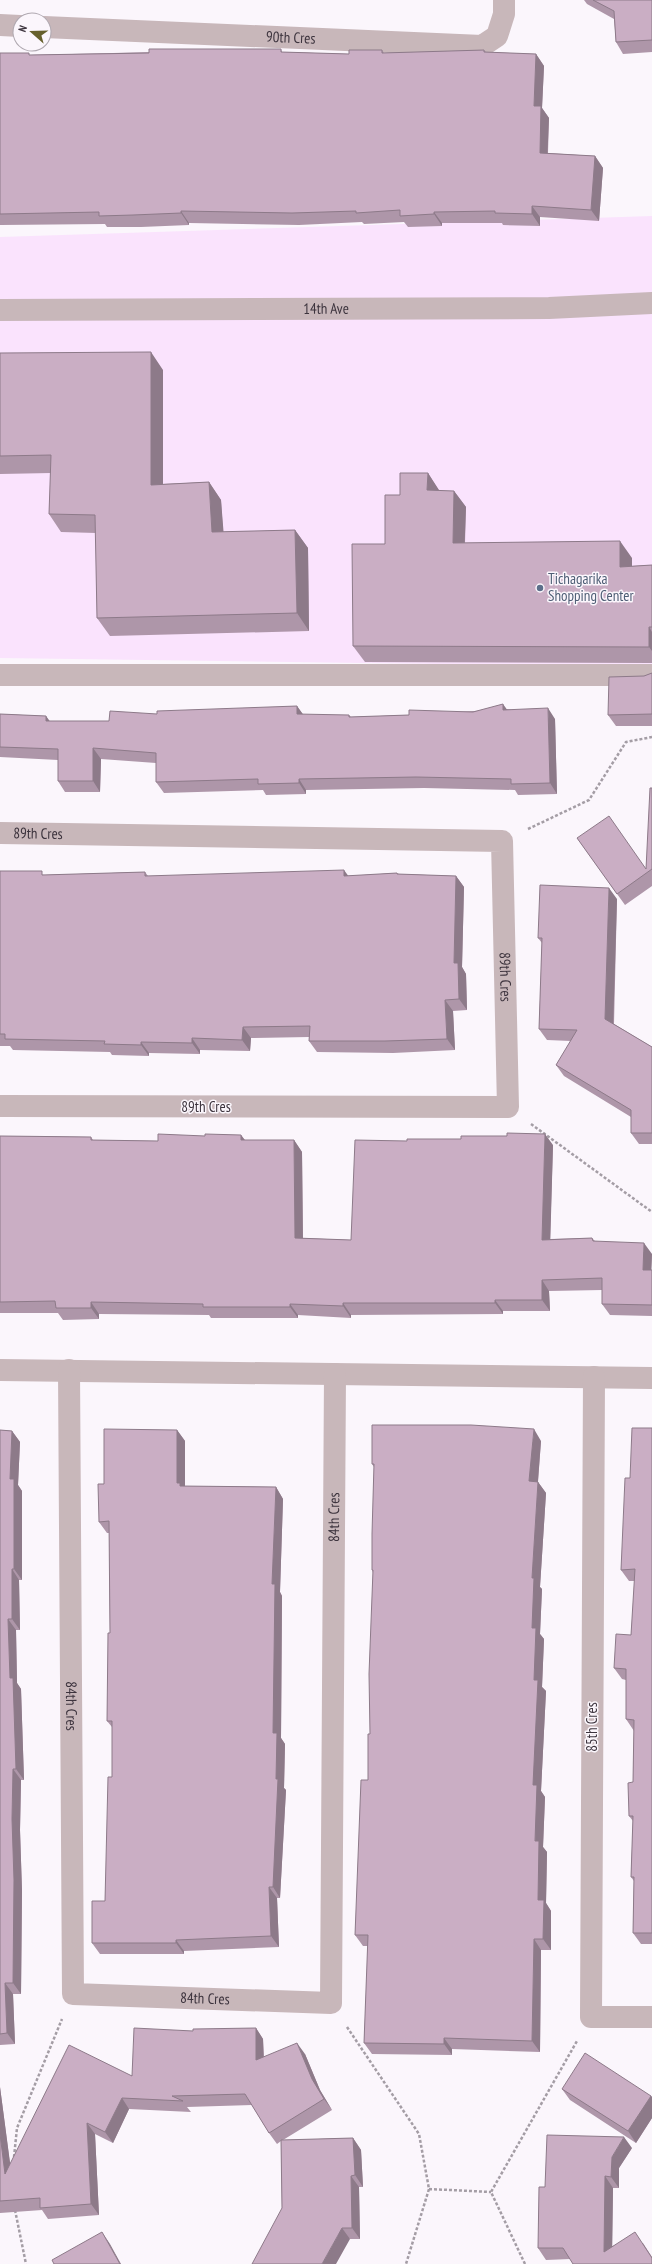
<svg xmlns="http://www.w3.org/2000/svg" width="652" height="2264" font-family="'PT Sans Narrow',sans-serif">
	<rect width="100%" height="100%" fill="#fbf6fc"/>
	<!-- built -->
	<path fill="#fae3fd" d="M652,216V667L0,658V237Z"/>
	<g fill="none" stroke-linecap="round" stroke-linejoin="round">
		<!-- path -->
		<path stroke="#a49da5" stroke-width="2.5" stroke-dasharray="3 2" stroke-linecap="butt" d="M528,829L589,800L626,742L652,737
			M531,1124L652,1212
			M347,2027L419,2134L429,2189L406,2264
			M14,2157L17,2128L62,2019
			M429,2189L491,2192
			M15,2210L26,2264
			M525,2264L491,2192L577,2041"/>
		<!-- street -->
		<g stroke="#c8b7ba" stroke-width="22">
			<path d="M0,25L20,26"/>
			<path id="s1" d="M44,27L482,46L497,36L504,14V0"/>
			<path id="s2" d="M0,310L549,308L652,303"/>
			<path d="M0,675H652"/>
			<path id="s3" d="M0,833L502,841L508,1107L0,1106"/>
			<path d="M0,1370L652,1378"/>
			<path id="s4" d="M69,1370L73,1994L331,2003L335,1374"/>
			<path d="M594,1377L591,2017H652"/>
		</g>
	</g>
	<!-- wall -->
	<path fill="#ae96a9" d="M584,0H652V52L623,54L616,42L614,19L587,4Z
		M281,49L282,52L349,54L382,50L384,53L484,50L486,52L536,54L544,66L542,108L549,118L548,153L595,156L603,168L599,221L540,217V226L503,225L502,223H442V226L408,227L404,222L364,224L362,222L299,225L189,223V225L141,227H107L105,224L0,225V53L31,55Z
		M0,353L163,370V484L209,482L221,500L223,532L295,530L308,548L309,631L110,636L97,618L96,533L61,532L49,514L51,473L0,474Z
		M428,473L439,491H454L466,507L465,543L632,558V566L652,565V663L365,662L353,646L400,495Z
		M652,673V726H616L608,715L644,676Z
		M297,706L303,715H349L351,717L409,715L507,709L555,719L557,794L518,795L515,790L424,788L306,790V794L266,795L263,790L164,793L156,782V763L101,759L100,792H65L58,781V760L0,757V714L46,716L49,721H109L157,714Z
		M652,788V886L625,905L577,838L646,869Z
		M0,871L45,875L145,872L148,876H348L397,873L399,874L456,876L464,887L462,967L466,974L467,1010L453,1011L455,1050L393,1053L317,1052L309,1041V1037L251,1038L250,1051L200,1050V1054L149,1053V1056L112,1055L110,1052L13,1050L10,1046H0Z
		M617,899L614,1024L652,1047V1144H639L631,1133V1117L564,1076L556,1065L571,1041L547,1040L539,1029L542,943L538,938Z
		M241,1135L245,1140H294L302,1152L303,1238L351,1240L553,1145L550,1239L592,1238L595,1241L652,1254L651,1270H652V1316L610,1315L602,1304V1290L549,1291L550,1311H503V1314L351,1315V1318L298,1315V1318H211L209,1315L99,1314V1319L63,1320L58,1313H0V1136L91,1137L93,1140L158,1141L205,1136Z
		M652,1428V1944H641L633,1933L634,1881L631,1877L633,1821L629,1816L633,1782L634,1731L626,1719V1680L622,1679L614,1668L631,1635L635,1581H629L621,1570L630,1478Z
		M0,1430L12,1431L20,1442L18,1485L22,1491V1580H19L20,1630H16L17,1683L21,1689L24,1780H21L20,1830L22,1891L21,1994H13L15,2044L0,2045Z
		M177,1430L185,1441V1486L276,1487L283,1499L280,1592L282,1596L281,1738L285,1744L284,1788L286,1790L280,1898H277L279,1947L184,1951V1954H100L92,1943L105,1901L112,1777V1727L107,1721L110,1633L109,1533H107L99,1522L104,1484Z
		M541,1441L538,1482L546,1493L540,1587L542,1589L540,1634L544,1639L542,1687L546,1691L541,1791L545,1797L543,1847L547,1852L546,1903L551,1911V1950H541L540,2052L452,2049V2055L372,2054L364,2043L368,1946H363L355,1935L368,1780L370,1734L373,1573L372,1570L374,1467L372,1464Z
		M256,2028L263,2039L264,2057L305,2054L320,2090L332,2110L283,2140L353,2138L361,2150L363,2187H359L360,2239H350L282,2208L281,2141L277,2144L269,2133L252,2105L187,2107L191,2112L129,2109L113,2143L95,2134L99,2215L48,2219L42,2210L0,2213V2087L10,2164L193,2031Z
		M562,2089L651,2096L652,2097V2118L636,2143L570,2100Z
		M632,2148L619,2168V2188H613L612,2246L643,2243L652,2257V2264L570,2259L546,2260L538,2248L545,2187Z"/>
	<!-- shaded-wall -->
	<path fill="#8d7a89" d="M536,54L544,66L542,108L549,118L547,164L540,153L534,106Z
		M595,156L603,168L599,221L591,210Z
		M532,206L540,217V226L532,214Z
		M181,211L189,223V225L181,213Z
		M434,212L442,223V226L434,214Z
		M151,352L163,370V503L151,485Z
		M428,473L439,490V507L427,490Z
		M209,482L221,500L225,550L212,532Z
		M454,491L466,507L464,560L453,543Z
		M295,530L308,548L309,631L297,613Z
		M620,541L632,558V583L620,567Z
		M649,627L652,632V651L649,647Z
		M503,704L511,715L503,710Z
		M297,706L305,717L297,714Z
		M548,708L555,719L557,794L550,783Z
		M46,716L54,727L46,721Z
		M93,748L101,759L100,792L93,781Z
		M299,779L306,790V794L299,783Z
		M344,870L352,881L344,876Z
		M456,876L464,887L462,967L466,974L467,1010L459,999L454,963Z
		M609,888L617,899L613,1031L605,1019Z
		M445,1000L453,1011L455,1050L447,1039Z
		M243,1027L251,1038L250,1051L242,1040Z
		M192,1038L200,1050V1054L192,1043Z
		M141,1042L149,1053V1056L141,1045Z
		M545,1134L553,1145L550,1251L542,1240Z
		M241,1135L249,1146L241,1140Z
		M294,1140L302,1152L303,1249L295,1238Z
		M644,1243L652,1254L651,1281L643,1270Z
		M542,1280L549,1291L550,1311L542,1300Z
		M495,1300L503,1311V1314L495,1303Z
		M91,1302L99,1314V1319L91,1308Z
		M343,1303L351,1315V1318L343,1306Z
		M290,1304L298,1315V1318L290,1307Z
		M534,1429L541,1441L537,1493L529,1481Z
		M177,1430L185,1441V1490L177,1483Z
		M12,1431L20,1442L18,1485L22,1491V1580L14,1569L10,1479Z
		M538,1482L546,1493L540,1587L542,1589L540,1634L544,1639L542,1687L546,1691L541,1791L545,1797L543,1847L547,1852L546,1903L551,1911V1950L543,1939L538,1900L533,1785L534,1680L532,1628V1578Z
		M276,1487L283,1499L280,1592L282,1596L281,1738L285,1744L284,1788L286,1790L280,1898L273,1887L276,1779L273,1733L272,1584Z
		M12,1569L19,1580L20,1630L12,1619Z
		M8,1619L16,1630L17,1683L21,1689L24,1780L16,1769L10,1678Z
		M13,1769L21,1780L20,1830L22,1891L21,1994L13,1983L12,1819Z
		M269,1887L277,1898L279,1947L271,1936Z
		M534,1939L541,1950L540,2052L532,2041Z
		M176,1940L184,1951V1954L176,1943Z
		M5,1983L13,1994L15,2044L7,2033Z
		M256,2028L263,2039L264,2071L256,2060Z
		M444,2038L452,2049V2055L444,2044Z
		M297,2043L305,2054L320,2090L332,2110L324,2099L312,2079Z
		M0,2087L13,2185L5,2174L0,2134Z
		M651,2096L652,2097V2118L636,2143L628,2131Z
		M122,2098L129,2109L113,2143L105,2132Z
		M87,2123L95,2134L99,2215L91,2204Z
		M624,2137L632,2148L619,2168V2188L611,2177L612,2157Z
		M353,2138L361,2150L363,2187L355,2175Z
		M351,2176L359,2187L360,2239L352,2228Z
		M605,2176L613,2188L612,2263L604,2252Z
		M342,2228L350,2239L336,2264H322Z
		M102,2232L110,2244L121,2264H120Z"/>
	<!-- building -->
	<path fill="#caaec4" stroke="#8d7a89" d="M593,0H652V40L616,42L614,11Z
		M149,49H281V52L349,54V50H382V53L484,50V52L536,54L534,106H541L540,153L595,156L591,210L532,206V214L495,213V211L434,212V214L400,216V210L356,213V211L292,213L181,211V213L133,215L99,216V212L0,214V53H29V55L149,53Z
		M151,352V485L209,482L212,532L295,530L297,613L97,618L95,515L49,514L51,455L0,456V353Z
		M400,473H428L427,490L454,491L453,543L620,541V567L652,565V627H649V647L353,646L352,544H385V495H400Z
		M652,673V714L608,715L609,677L644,676Z
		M503,704V710L548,708L550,783L511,784V779L416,777L299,779V783L258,784V779L156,782V753L93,748V781H58V749L0,747V714L46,716V721H109L110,711L157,714V711L297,706V714L349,715V717L409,715V710L473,712Z
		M650,788H652V869L617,894L577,838L609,816L646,869Z
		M344,870V876L397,873V874L456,876L454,963H458L459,999L445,1000L447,1039L385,1041H309L310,1026L243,1027L242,1040L192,1038V1043L141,1042V1045L104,1044L105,1041L5,1039V1034H0V871H42V875L145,872V876Z
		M540,885L609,888L605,1019L652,1047V1133H631V1110L556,1065L577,1030L539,1029L542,938H538Z
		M507,1133L545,1134L542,1240L592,1238L593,1241L644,1243L643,1270H652V1305L602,1304V1278L542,1280V1300H495V1303H343V1306L290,1304V1307H203V1304L91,1302V1308H56L55,1301L0,1302V1136L91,1137V1140L158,1141V1134L205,1136V1134L241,1135V1140H294L295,1238L351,1240L355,1140L407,1141V1139H461V1136H507Z
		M372,1425H471L534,1429L529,1481L538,1482L532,1578H534L532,1628H536L534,1680H538L533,1785H537L535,1841H539L538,1900H544L543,1939H534L532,2041L444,2038V2044L364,2043L368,1935H355L361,1780H368V1734H370L369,1674L373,1570H372V1534L374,1464H372Z
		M632,1428H652V1933H633L634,1877H631L633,1816H629L628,1783L633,1782L634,1720L626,1719V1669L614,1668L616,1634L631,1635L635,1569L621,1570L625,1478H630Z
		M104,1429L177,1430V1483H180V1486L276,1487L272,1584H275L273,1733H277L276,1779H278L273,1887H269L271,1936L176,1940V1943H92V1901H105L108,1777H112V1721H107L108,1633H110L109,1521L99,1522L98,1484H104Z
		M0,1430L12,1431L10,1479H14V1569H12V1619H8L10,1678H13L16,1769H13L12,1819L14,1880L13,1983H5L7,2033L0,2034Z
		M134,2028L193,2031V2029L256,2028V2060L297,2043L312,2079L324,2099L269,2133L245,2094L172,2096L183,2101L122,2098L105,2132L87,2123L91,2204L40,2208V2198L0,2201V2134L5,2174L69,2045L132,2076Z
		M585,2053L651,2096L628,2131L562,2089Z
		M547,2135L624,2137L612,2157L611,2177L605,2176L604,2252L635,2232L652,2258V2264H573L563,2248H538L539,2187H545Z
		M353,2138L355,2175L351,2176L352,2228H342L322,2264H252L282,2208L281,2140Z
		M102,2232L120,2264H54L52,2260Z"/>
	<!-- markers -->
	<circle fill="#5c6f8a" stroke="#fbf6fc" stroke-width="1.5" cx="540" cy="588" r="4"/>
	<g text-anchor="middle" stroke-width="3" stroke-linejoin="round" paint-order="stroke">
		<!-- street labels -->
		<g font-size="15" fill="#3d343e" stroke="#fbf6fc">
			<text dy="5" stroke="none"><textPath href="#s1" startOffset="247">90th Cres</textPath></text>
			<text dy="5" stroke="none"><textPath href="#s2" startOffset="326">14th Ave</textPath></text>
			<text dy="5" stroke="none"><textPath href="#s3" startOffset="38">89th Cres</textPath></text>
			<text dy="5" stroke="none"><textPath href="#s3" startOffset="638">89th Cres</textPath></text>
			<text x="206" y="1112">89th Cres</text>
			<text dy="5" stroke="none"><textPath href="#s4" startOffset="1368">84th Cres</textPath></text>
			<text dy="5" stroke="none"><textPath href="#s4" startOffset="336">84th Cres</textPath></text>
			<text transform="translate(592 1727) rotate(-90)" y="5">85th Cres</text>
			<text dy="5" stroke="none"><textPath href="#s4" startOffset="756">84th Cres</textPath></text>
		</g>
		<!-- service labels -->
		<g font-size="15" fill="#4e5e75" stroke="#fbf6fc" text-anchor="start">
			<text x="548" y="584">Tichagarika<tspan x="548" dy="17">Shopping Center</tspan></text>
		</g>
	</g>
	<!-- north arrow -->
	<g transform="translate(32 32) rotate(290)"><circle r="19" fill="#fbf6fc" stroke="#afa8b0"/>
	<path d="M0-3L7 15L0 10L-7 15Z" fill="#66602c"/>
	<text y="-6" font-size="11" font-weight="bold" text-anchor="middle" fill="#3d343e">N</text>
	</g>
</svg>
